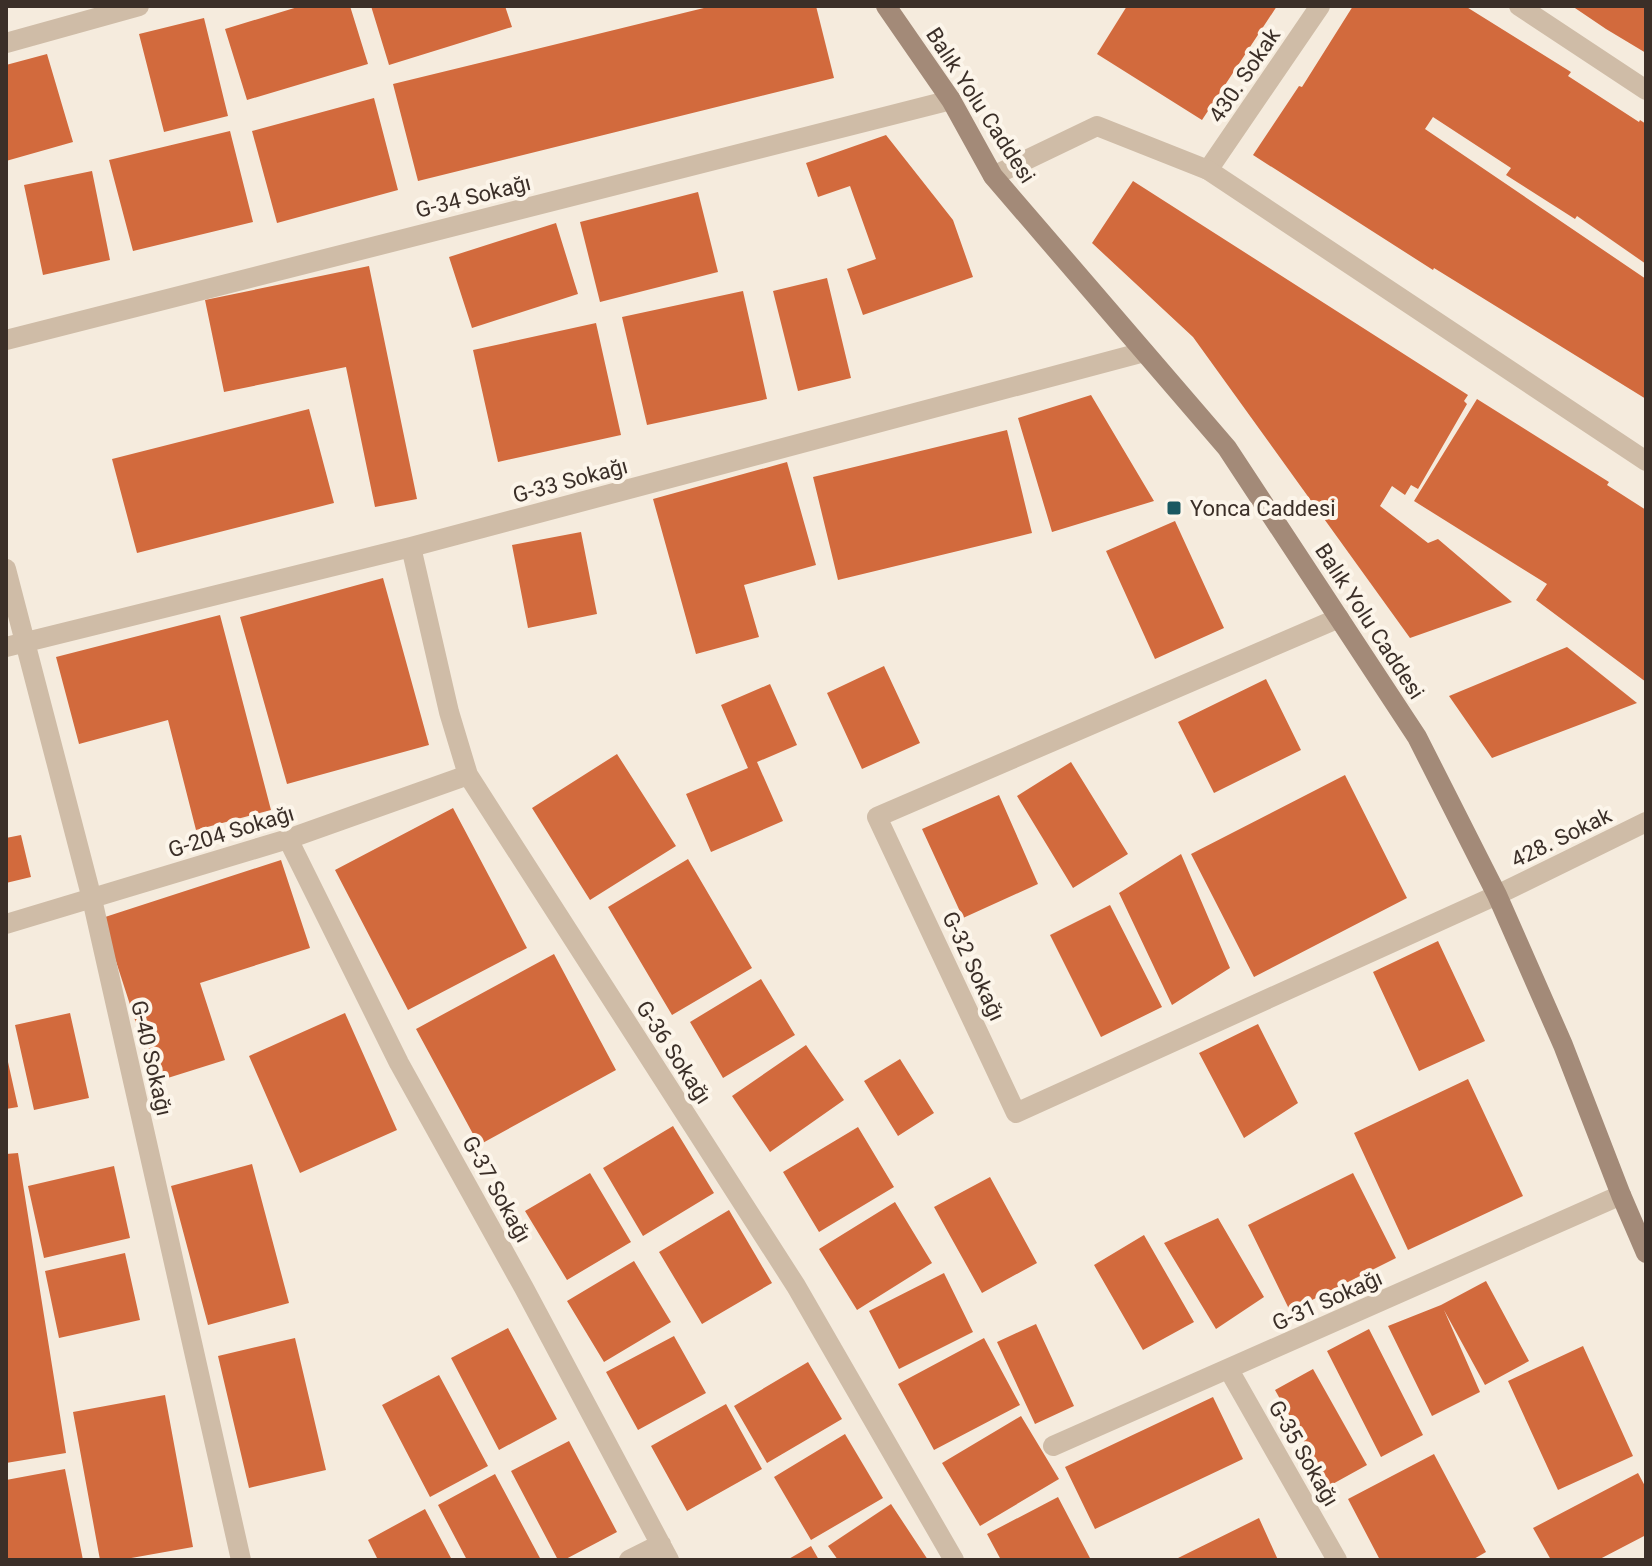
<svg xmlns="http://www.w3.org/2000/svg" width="1652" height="1566" font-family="Roboto,sans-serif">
	<rect width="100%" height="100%" fill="#f5ebdd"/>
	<!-- building -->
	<path fill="#d26a3d" d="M301,6H350L368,64L247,100L225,29Z
		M371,6H505L512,27L389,65Z
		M712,6H816L834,78L418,181L393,84Z
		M1127,6H1277L1202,120L1097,54Z
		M1353,6H1465L1571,72L1568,76L1639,122L1640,120L1646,124V264L1577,216L1575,219L1506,175L1511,168L1433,117L1425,129L1646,279V399L1434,268L1433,270L1253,155L1299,86L1302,87Z
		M1572,6H1646V53L1606,29Z
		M204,18L228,116L164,132L139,34Z
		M47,54L73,142L6,161V65Z
		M374,98L398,190L277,223L252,131Z
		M230,131L253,222L133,251L109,160Z
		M886,135L953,220L973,277L863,315L847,269L876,259L850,186L818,197L806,163Z
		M92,171L110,260L43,275L24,185Z
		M1133,181L1468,395L1464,401L1467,404L1418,489L1411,485L1405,495L1392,486L1380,506L1428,543L1438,539L1512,602L1410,638L1193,337L1092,243Z
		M698,192L718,272L600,302L580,222Z
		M556,223L578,294L472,328L449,257Z
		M369,266L417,499L375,507L346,367L224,392L205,300Z
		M827,278L851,378L798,391L773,291Z
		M743,291L767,399L647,425L622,317Z
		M596,323L621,435L498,462L473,350Z
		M1091,395L1154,501L1052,532L1018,418Z
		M1477,399L1609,482L1607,485L1646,510V682L1536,600L1547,584L1414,501Z
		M309,409L334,503L137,553L112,459Z
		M1007,430L1032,533L838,580L813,477Z
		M787,462L816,565L744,585L759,637L696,654L653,499Z
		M1175,521L1224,628L1155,659L1106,551Z
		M581,532L597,614L528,628L512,545Z
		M383,578L429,745L287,784L240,617Z
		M220,615L271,810L196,830L168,720L79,744L56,657Z
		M1567,647L1637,703L1492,758L1449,696Z
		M884,666L920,743L862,769L827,693Z
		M1266,679L1301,750L1214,793L1178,722Z
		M770,684L797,745L757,762L783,821L711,852L686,794L748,768L721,705Z
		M617,754L676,846L590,900L532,808Z
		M1071,762L1128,854L1073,888L1017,796Z
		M1345,775L1407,898L1254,977L1191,854Z
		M999,795L1038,884L963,918L922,829Z
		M453,808L527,948L408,1010L335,870Z
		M21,835L31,877L6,883V838Z
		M1181,854L1230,968L1172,1005L1119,893Z
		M688,859L752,968L672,1015L608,907Z
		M281,860L310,948L200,983L225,1060L155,1082L102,918Z
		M1110,905L1162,1007L1101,1037L1050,935Z
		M1438,941L1485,1041L1419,1071L1373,972Z
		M554,954L616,1070L479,1145L416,1029Z
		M761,979L795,1035L723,1078L690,1022Z
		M70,1013L89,1098L34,1110L15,1025Z
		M345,1013L397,1130L300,1173L249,1056Z
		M1258,1024L1298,1103L1244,1138L1199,1053Z
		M806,1045L844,1100L770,1152L732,1096Z
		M6,1053L18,1107L6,1109Z
		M900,1059L934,1113L898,1136L864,1081Z
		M1468,1079L1523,1196L1408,1250L1354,1133Z
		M673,1126L714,1193L643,1236L603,1168Z
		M858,1127L894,1187L819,1232L783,1172Z
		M18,1153L66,1453L6,1463V1154Z
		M252,1164L289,1303L208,1325L171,1186Z
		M114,1166L130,1238L44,1258L28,1186Z
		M590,1173L631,1242L567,1280L525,1211Z
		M1353,1173L1396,1258L1290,1311L1248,1225Z
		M990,1177L1037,1263L982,1293L934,1207Z
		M895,1202L932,1263L857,1310L819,1249Z
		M729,1210L772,1283L702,1324L659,1252Z
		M1218,1218L1264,1297L1216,1329L1164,1243Z
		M1144,1235L1194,1322L1143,1350L1094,1265Z
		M125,1253L140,1320L59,1338L45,1271Z
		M634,1261L671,1322L604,1362L567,1301Z
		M944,1273L973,1332L899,1369L869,1311Z
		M1486,1281L1529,1361L1485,1385L1444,1310L1480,1392L1432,1416L1388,1326L1441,1305Z
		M1036,1324L1074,1406L1035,1424L997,1342Z
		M508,1328L557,1419L499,1450L451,1358Z
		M1369,1329L1423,1435L1381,1457L1327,1351Z
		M674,1336L706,1393L638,1430L606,1372Z
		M295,1338L326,1470L249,1488L218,1356Z
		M984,1338L1020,1405L934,1450L898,1384Z
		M1583,1346L1633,1456L1558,1490L1508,1381Z
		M808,1362L842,1419L767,1463L734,1406Z
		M1313,1369L1367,1465L1329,1486L1275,1390Z
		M439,1375L488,1466L430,1497L382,1405Z
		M165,1395L193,1547L120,1560H100L73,1412Z
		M1213,1397L1243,1459L1095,1529L1065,1467Z
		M726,1404L762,1469L687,1511L651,1446Z
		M1021,1416L1059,1479L980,1526L942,1463Z
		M845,1434L883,1498L811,1540L774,1477Z
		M569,1441L617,1532L564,1560H558L511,1471Z
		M1434,1454L1486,1552L1472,1560H1380L1348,1499Z
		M65,1469L83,1560H6V1480Z
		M1638,1473L1646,1488V1535L1598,1560H1551L1533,1528Z
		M495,1474L541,1560H467L438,1505Z
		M1058,1497L1091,1560H1001L987,1534Z
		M891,1504L928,1560H838L828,1546Z
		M425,1509L452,1560H378L368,1540Z
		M1259,1518L1278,1560H1174Z
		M811,1546L819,1560H787Z"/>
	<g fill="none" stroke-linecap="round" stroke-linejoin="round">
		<!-- minor -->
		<path stroke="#cfbca7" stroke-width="20" d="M1519,6L1646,90
			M6,43L139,6
			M1208,170L1320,6
			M6,340L951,100
			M411,547L449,712L468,775L796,1286L954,1560
			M6,569L92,899L241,1560
			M1339,618L877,817L1016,1113L1497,895L1646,822
			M6,647L411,547L1144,352
			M288,839L399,1063L524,1288L669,1560
			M6,924L288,839L468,775
			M1229,1370L1337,1560
			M1053,1446L1621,1195
			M629,1560L661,1544"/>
		<!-- tertiary -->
		<path stroke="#cfbca7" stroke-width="20" d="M993,176L1097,126L1208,170L1646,461"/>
		<!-- secondary -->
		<path stroke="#a38a78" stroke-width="20" d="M886,6L951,100L993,176L1227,448L1417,737L1497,895L1563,1045L1621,1195L1646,1253"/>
	</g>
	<!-- markers -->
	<rect fill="#195861" stroke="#fcf5ea" stroke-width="3" x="1166" y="500" width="16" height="16" rx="4"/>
	<g text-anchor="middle" stroke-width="8" stroke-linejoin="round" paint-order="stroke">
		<!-- street labels -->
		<g font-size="22" fill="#3b2f28" stroke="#fcf5ea">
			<text transform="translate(1244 75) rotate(-56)" y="8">430. Sokak</text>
			<text transform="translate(981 105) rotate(57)" y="8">Balık Yolu Caddesi</text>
			<text transform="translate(473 196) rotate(-14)" y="8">G-34 Sokağı</text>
			<text transform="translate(570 480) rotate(-15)" y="8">G-33 Sokağı</text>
			<text transform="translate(1370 621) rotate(57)" y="8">Balık Yolu Caddesi</text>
			<text transform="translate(231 831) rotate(-17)" y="8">G-204 Sokağı</text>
			<text transform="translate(1561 837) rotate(-26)" y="8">428. Sokak</text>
			<text transform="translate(974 966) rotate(65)" y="8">G-32 Sokağı</text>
			<text transform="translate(674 1052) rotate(57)" y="8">G-36 Sokağı</text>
			<text transform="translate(152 1058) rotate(77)" y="8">G-40 Sokağı</text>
			<text transform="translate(497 1189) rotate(61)" y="8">G-37 Sokağı</text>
			<text transform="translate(1327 1300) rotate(-24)" y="8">G-31 Sokağı</text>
			<text transform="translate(1304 1453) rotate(60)" y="8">G-35 Sokağı</text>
		</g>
		<!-- poi labels -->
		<g font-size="22" fill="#3b2f28" stroke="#fcf5ea" text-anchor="start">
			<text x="1190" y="516">Yonca Caddesi</text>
		</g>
	</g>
	<!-- border -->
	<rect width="1652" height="1566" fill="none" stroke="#3b2f28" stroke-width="16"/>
</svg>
